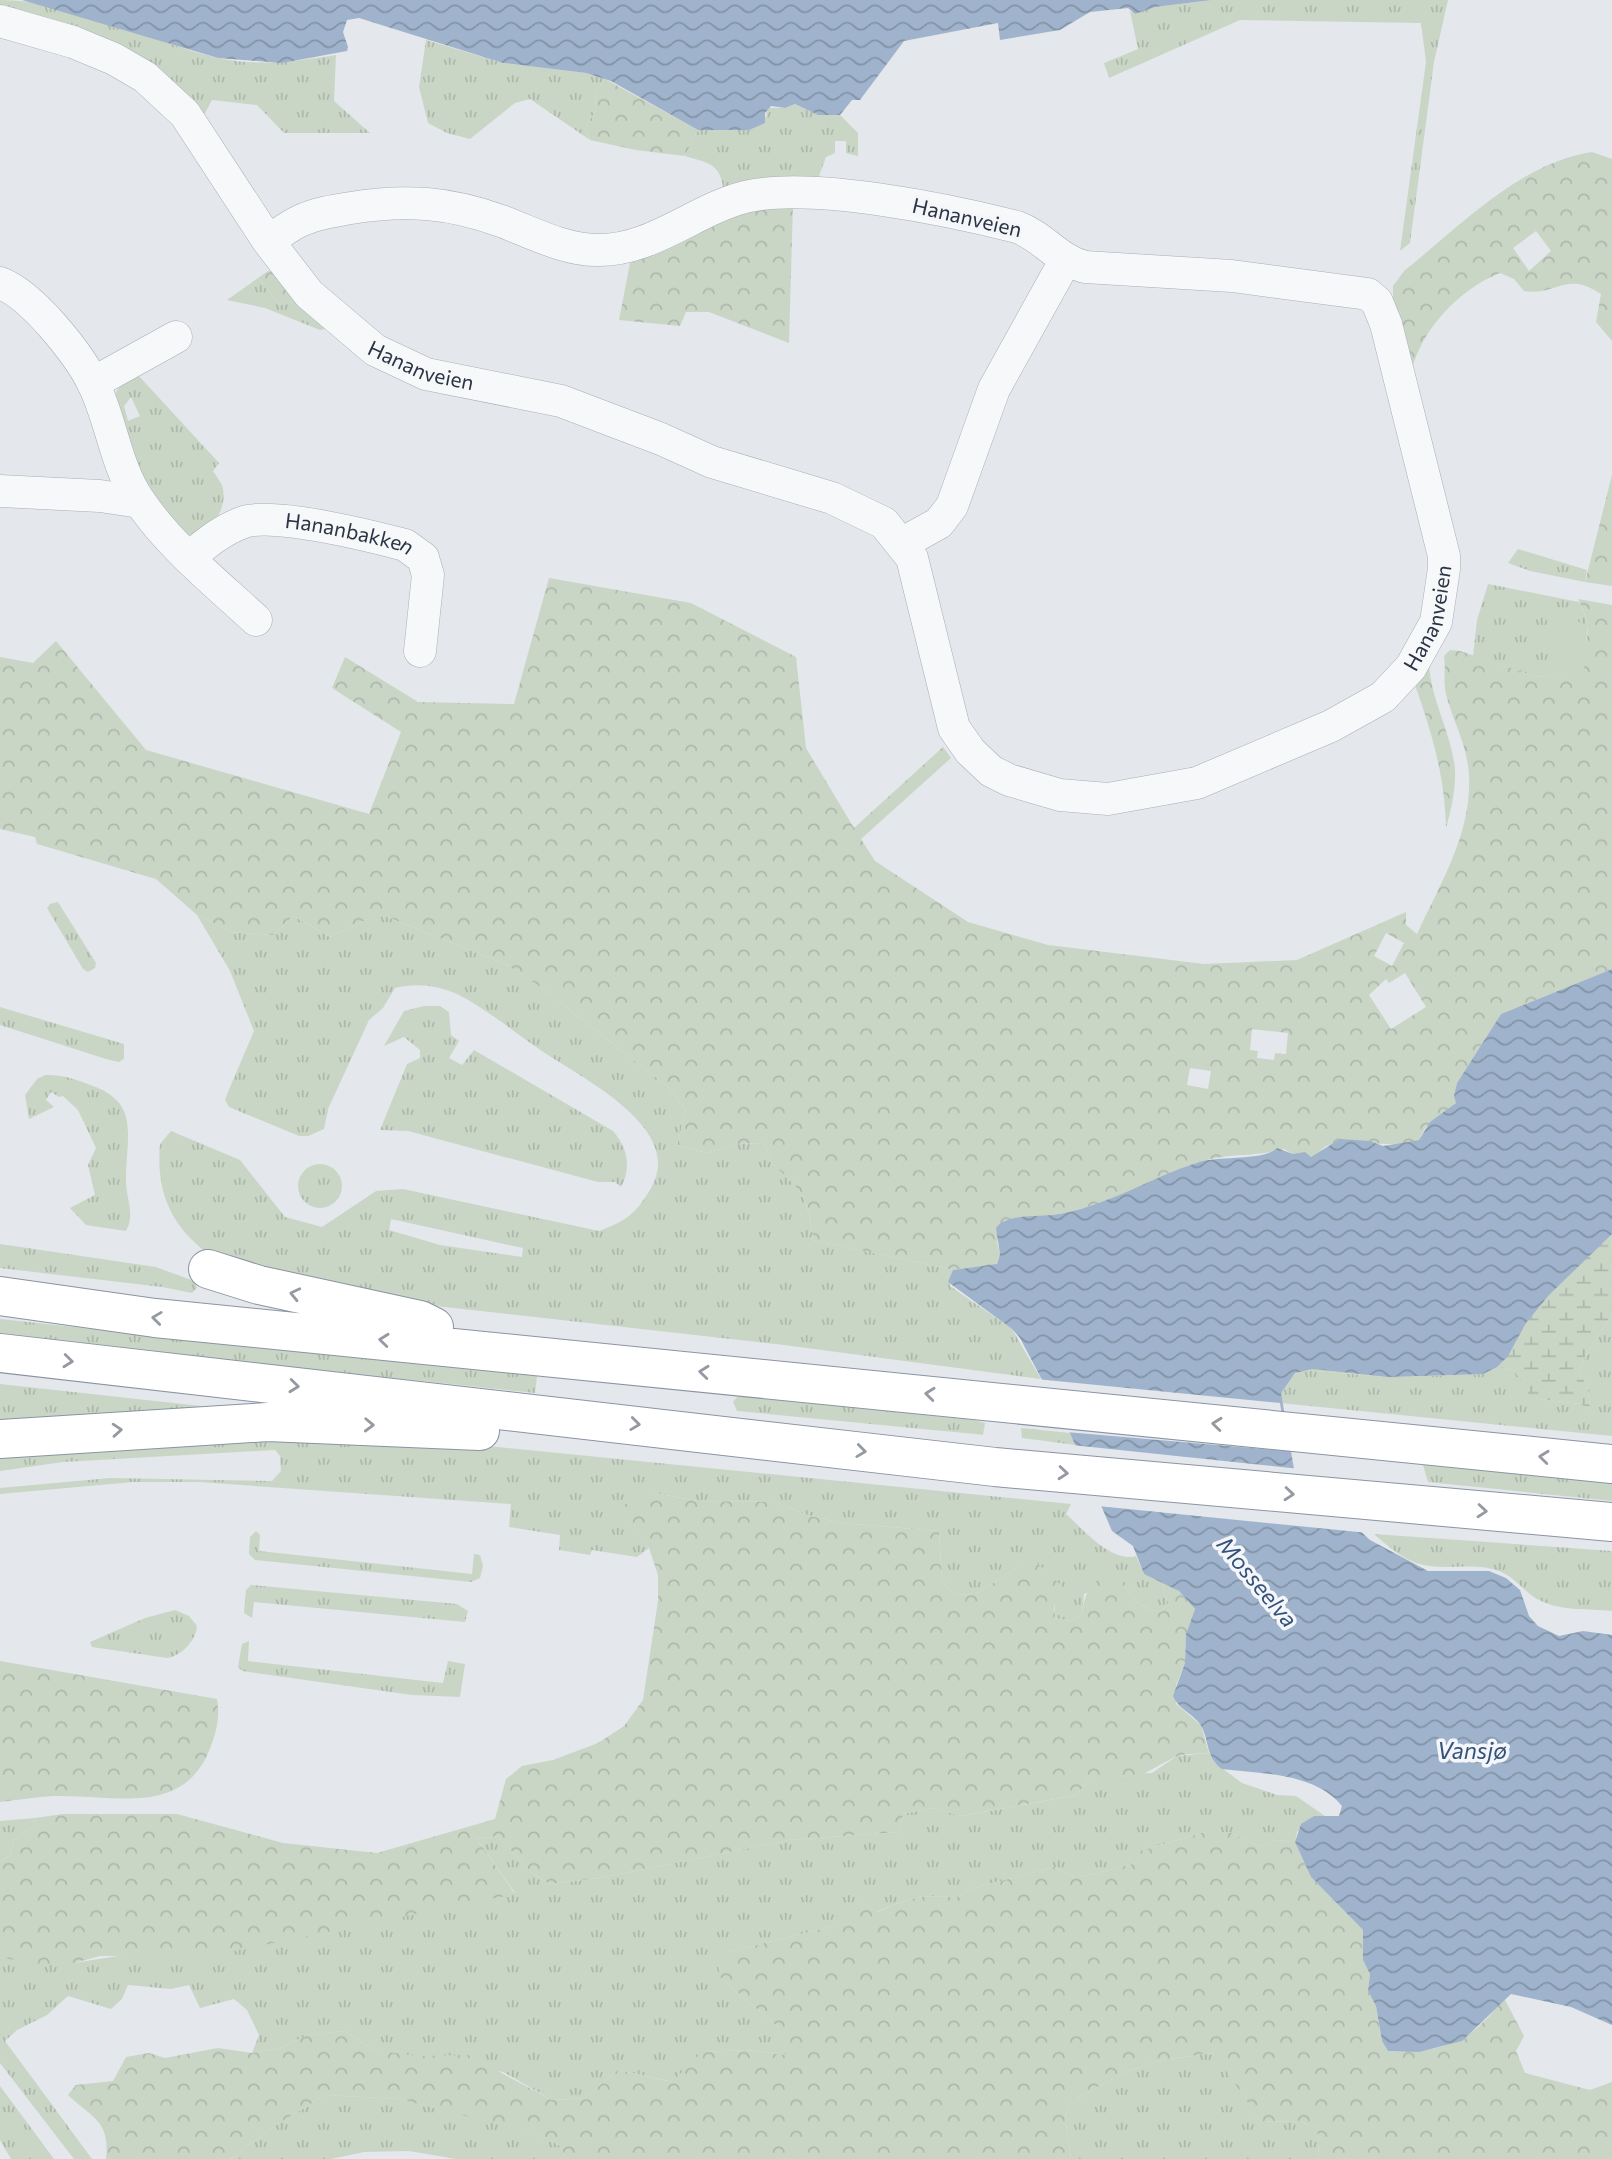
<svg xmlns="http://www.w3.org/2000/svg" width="1612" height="2159" font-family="Commissioner,sans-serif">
	<defs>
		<pattern id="grass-tufts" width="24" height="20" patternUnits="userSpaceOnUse" patternTransform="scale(1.75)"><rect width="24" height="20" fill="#c9d6c5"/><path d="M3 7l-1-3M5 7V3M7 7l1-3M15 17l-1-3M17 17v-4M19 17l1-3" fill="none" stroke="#adb8ab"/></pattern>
		<pattern id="forest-crowns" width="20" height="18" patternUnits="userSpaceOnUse" patternTransform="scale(1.75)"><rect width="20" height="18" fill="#c9d6c5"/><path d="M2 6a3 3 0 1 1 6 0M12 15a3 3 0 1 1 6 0" fill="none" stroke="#adb8ab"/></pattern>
		<pattern id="wetland-marsh" width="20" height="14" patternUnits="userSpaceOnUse" patternTransform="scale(1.75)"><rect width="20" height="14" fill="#c9d6c5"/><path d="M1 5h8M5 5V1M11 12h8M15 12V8" fill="none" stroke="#adb8ab"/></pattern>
		<pattern id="water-waves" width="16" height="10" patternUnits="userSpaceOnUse" patternTransform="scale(1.75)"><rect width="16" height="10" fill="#9fb4cc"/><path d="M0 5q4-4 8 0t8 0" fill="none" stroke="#8293a7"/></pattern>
	</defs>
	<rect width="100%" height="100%" fill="#e4e7ec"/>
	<!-- grass -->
	<path fill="url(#grass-tufts)" fill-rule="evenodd" d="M0,0C75,0 146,41 218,58C258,67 297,61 336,55L334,101L370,133H284L257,105L212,100L204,115C147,47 83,26 0,6Z
		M1212,0H1448L1434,62L1410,243L1400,251L1426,62L1421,23L1240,20L1109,78L1104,63L1138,49L1130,11L1135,14L1154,7Z
		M426,40L503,63L586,73L605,79L595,93L596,110L585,128L590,140L530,99L515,103L470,139L447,133L428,123L419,87Z
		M795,104L818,115H840L858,133V156L846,153V141H835V153L826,157L818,179L724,194C721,164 712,164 685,156L698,130H749L766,117L767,108H785Z
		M258,278L280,305L298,300L329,328L320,330L265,308L227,300Z
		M138,375L219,463L213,471C216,476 222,483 223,489C228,513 203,546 178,531C145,512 126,438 112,403C117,387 122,381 138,375ZM131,397L140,416L128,421L124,406Z
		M1518,549L1587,570L1585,582L1530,571L1508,563Z
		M1488,584L1579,602C1597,635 1582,652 1564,679L1555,675L1537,677L1473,656L1477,620Z
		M58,902L96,963L95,968L88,972L83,969L47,908L50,904Z
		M197,915L231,932L274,935L293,916L330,937L374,916H385L507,965L542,988L668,1087L686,1110L677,1145L707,1153L735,1144L764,1143C775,1176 779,1165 796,1187C809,1202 811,1222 813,1240L953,1270L950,1286L1012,1329L1041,1379L784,1345L373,1299L206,1252C169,1224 156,1189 160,1144L171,1131L240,1160L285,1217L322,1227L376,1191L403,1189L599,1231C626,1221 636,1214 651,1188C686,1128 581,1078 542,1051C515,1033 487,1009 457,994C437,985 416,983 395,988L383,1008L369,1020L328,1109L324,1129L308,1136H299L229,1107L225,1100L228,1092L254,1031L230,971ZM391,1219L523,1248L522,1257L440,1245L389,1230Z
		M424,1006H440L449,1012L451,1035L459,1041L449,1058L462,1065L474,1050L613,1131C627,1147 632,1167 621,1187L615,1182H598L408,1131L380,1130L407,1064L420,1058V1050L404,1037L384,1046L404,1011Z
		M0,1007L124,1044V1059L119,1062L106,1059L0,1025Z
		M45,1075C62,1074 78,1080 93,1086C142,1104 125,1139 126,1183C127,1201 135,1215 126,1231L86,1225L70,1208L95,1195L88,1165L96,1148L78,1110L63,1096L59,1097L51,1092L46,1100L54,1107L29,1119L25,1095L37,1079Z
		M298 1186a22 22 0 1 1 44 0a22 22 0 1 1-44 0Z
		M0,1244L156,1267L194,1281L197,1288L192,1293L162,1287L0,1268Z
		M1612,1315V1436L1280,1403C1281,1388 1288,1376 1303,1370L1388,1377L1483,1374L1497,1367L1514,1370L1532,1398L1580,1404L1590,1409L1588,1388L1579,1372L1586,1354Z
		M0,1319L537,1376L535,1393L34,1340L0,1335Z
		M0,1384L210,1407L0,1424Z
		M738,1396L974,1420L985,1423L983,1435L975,1434L737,1411L733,1402Z
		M1021,1428L1070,1433L1076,1445L1022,1438Z
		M203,1438L437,1441L1071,1504L1066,1514C1083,1529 1111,1563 1136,1556L1144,1574L1164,1582L1163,1594L1169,1602L1161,1612C1138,1606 1131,1601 1123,1579L1084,1594L1082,1615L1070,1621L1055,1618L1054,1582L1047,1572L1020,1566L976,1594L955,1595L942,1581L939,1531L841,1523L807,1515L776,1502L697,1501L655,1493L620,1513L649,1548L637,1557L592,1550L590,1555L559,1550L560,1535L509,1527L511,1504L199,1482H133L0,1494V1488L110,1478L272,1481L281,1471L280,1456L275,1450L63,1462L0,1471V1453Z
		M1423,1465L1612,1483V1501L1428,1482Z
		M256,1531L260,1535L259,1551L472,1574L474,1554L480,1555L483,1566L480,1578L471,1582L255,1560L249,1554L250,1537Z
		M1374,1534L1612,1551V1611C1587,1608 1563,1612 1539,1600C1524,1592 1515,1577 1499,1571C1477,1563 1453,1569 1429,1566C1407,1563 1390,1548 1374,1534Z
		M251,1585L457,1604L468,1611L465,1622L254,1602L252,1618L244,1613L246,1590Z
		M175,1610L189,1616L197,1626C196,1641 181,1656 167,1658L92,1647L90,1642L145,1618Z
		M249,1641L248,1661L443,1683L448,1661L465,1664L460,1697L412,1695L242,1671L238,1667L242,1644Z
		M1209,1753L1215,1763L1242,1783L1277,1795L1296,1796L1328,1818L1314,1816L1297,1832L1295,1842L1275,1840L1261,1847L1229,1832H1205L1140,1851L1137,1863L1076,1878L1054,1867L970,1889L956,1898C926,1893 905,1899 877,1912L859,1903L834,1926L729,1952L720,1977L778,2027L787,2055L746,2050L703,2052L673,2082L618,2070L585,2098L552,2100L503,2072L373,2050L345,2031L308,2035L280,2048L252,2053L259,2035L247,2010L234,1999L200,2008L189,1985L171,1989L128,1985L122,1999L111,2009L68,1996L47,2015L17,2030L5,2041L92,2159H74L0,2063V1957L74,1963L515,1893L477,1839L498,1836L532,1873L550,1884L599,1878L789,1840L899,1832L903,1814L932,1808L962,1816L1077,1795L1091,1775L1152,1773L1177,1756Z
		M35,1818L36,1825L14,1840L10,1855L0,1862V1821Z
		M1215,2053L1261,2122L1298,2121L1317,2128L1319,2159H1071L1065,2117L1070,2102L1125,2072L1162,2060Z
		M0,2086L54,2159H11L0,2140Z
		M325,2095L399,2099L495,2122L541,2135L559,2145L567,2159H456L409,2151L364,2152L331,2159H230L273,2127Z"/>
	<!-- forest -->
	<path fill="url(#forest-crowns)" fill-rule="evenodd" d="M605,79L698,130L685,156L636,150L590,140L585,128L596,110L595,93Z
		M1592,152L1612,159V341L1596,322L1601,294C1566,270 1557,296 1524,291L1514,279L1500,273C1460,289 1422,328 1411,372L1393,299V286L1404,271C1459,227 1519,163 1592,152ZM1536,231L1551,251L1529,271L1513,248Z
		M793,203L789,343L709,312H686L680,326L619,320L630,263L683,242L730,211Z
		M268,271L274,272L298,300L280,305L258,278Z
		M1612,475V586L1585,582Z
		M549,578L691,603L796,657L806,748L854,828L943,747L951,758L861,839L875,861L968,922L1048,945L1204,964L1297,960L1406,912V925L1417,934C1440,884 1472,833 1469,776C1468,746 1453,722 1446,694C1443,682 1446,668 1444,656L1450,650L1460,651L1537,677L1555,675L1564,679C1585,648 1597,636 1578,599L1612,605V969L1501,1014L1457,1083L1456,1103L1425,1128L1419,1140C1389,1150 1361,1137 1329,1145C1321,1148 1319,1154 1311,1157L1293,1154L1284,1149C1256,1157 1227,1153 1199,1162C1173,1170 1151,1184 1126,1194C1087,1210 1046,1218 1005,1220L997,1242L1000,1254L996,1265L953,1270L813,1240C811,1221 809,1202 796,1187C779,1165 775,1176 764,1143L735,1144L707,1153L677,1145L686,1110L668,1087L542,988L507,965L385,916H374L330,937L293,916L274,935L231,932L197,915L156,879L37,844L35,837L0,829V657L33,663L56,641L146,750L369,814L401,732L332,688L345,657L418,702L514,704ZM1386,933L1404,943L1392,966L1374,956ZM1405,973L1426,1007L1391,1029L1369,995L1386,979L1389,983ZM1252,1029L1288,1033L1286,1054L1275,1053L1274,1060L1257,1058L1258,1051L1250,1050ZM1190,1068L1211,1071L1208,1089L1187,1085Z
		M1429,664C1431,701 1452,734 1455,770C1456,789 1451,810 1446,828C1445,777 1432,733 1415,685Z
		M655,1493L697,1501L776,1502L807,1515L841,1523L939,1531L942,1581L955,1595L976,1594L1020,1566L1037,1563L1065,1589V1598L1054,1605L1055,1618L1070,1621L1082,1615C1085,1588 1094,1573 1123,1578C1131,1601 1138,1606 1161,1612L1169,1602L1163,1594L1164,1582L1179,1591L1195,1609L1186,1634L1185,1663L1176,1685V1704L1201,1725L1209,1753C1199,1754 1184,1753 1175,1757C1141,1774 1131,1788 1091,1775L1077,1795L961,1816L932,1808L903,1814L899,1832L789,1840L599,1878L550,1884L532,1873L498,1836L477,1839L515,1894L214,1955L100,1956L74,1963L40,1965L0,1957V1862L10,1855L14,1840L36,1825L35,1818L63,1814H177L283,1843L377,1853L495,1819L506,1779L522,1766L553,1760L598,1743L624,1726L643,1700L658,1601V1575L649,1548L619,1513L627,1502Z
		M0,1661L217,1699C220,1716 217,1730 211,1746C184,1819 114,1794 53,1796C36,1797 18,1800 0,1802Z
		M1205,1832H1229L1261,1847L1275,1840L1295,1842L1311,1877L1363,1930V1960L1370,1974L1368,1991L1376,2006L1382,2041L1388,2051C1443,2053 1471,2043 1504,1998L1524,2036L1516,2051L1525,2073L1590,2090L1612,2082V2159H1319L1317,2128L1298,2121L1261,2122L1214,2053L1162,2060L1125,2072L1070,2102L1065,2117L1071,2159H567L559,2145L541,2135L399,2099L325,2095L273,2127L230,2159H106C110,2120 93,2119 68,2095L76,2085L113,2081L126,2057L149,2053L165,2058L218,2048L252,2053L280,2048L308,2035L345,2031L373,2050L418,2056L468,2055L552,2100L585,2098L618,2070L672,2082L702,2052L746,2050L786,2055L778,2027L720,1977L718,1965L729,1952L834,1926L840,1904L859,1903L878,1912C905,1899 926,1893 956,1898L970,1889L1054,1867L1076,1878L1137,1863L1140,1851Z"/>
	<!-- wetland -->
	<path fill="url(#wetland-marsh)" d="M1612,1138V1315L1586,1354L1579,1372L1588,1388L1590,1409L1580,1404L1531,1398L1514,1370L1497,1367L1483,1374L1388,1377L1303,1370C1288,1376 1281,1388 1280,1403L1272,1342Z"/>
	<!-- garden -->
	<path fill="#c9d6c5" d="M1545,608L1587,625L1584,670L1564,679L1555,675Z"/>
	<!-- water -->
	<path fill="url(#water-waves)" d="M22,0H1212L1155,7L1135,14L1128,8L1090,12L1060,30L1000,40L998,23L904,41L860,100H852L840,115H818L795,104L785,108L771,106L765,113V123L749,130H698L611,81L586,73L503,63L359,18L347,20L343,32L348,47L347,51L282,63L218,58Z
		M1612,969V1234L1549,1295L1526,1323L1508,1356L1497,1367L1483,1374L1388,1377L1313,1369L1295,1373L1281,1393L1294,1469L1370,1540L1428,1571H1489L1506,1578L1520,1590L1529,1616L1538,1626L1559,1636L1583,1631L1612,1635V2025L1571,2007L1511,1994L1462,2041L1419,2052L1388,2051L1382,2041L1376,2006L1368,1991L1370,1974L1363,1960V1930L1311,1877L1295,1842L1301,1824L1314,1816H1339L1342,1806C1314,1772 1261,1774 1222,1769C1205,1757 1210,1740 1200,1724C1192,1713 1178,1709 1173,1696L1185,1663L1186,1634L1195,1609L1179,1591L1144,1574L1133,1546L1112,1531L1070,1433L1020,1338L1012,1329L948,1282L953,1270L997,1264L1000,1254L996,1228C1005,1214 1036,1217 1052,1215C1105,1208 1149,1178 1199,1162C1219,1156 1265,1161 1277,1148L1293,1154L1305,1152L1311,1157L1340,1139L1370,1141L1383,1146L1419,1140L1430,1122L1456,1103L1454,1096L1457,1083L1501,1014Z"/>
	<!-- pier -->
	<path fill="#e4e7ec" d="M1036,1379L1280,1403L1288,1451L1066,1432Z
		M1072,1445L1300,1469L1368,1533L1098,1506Z"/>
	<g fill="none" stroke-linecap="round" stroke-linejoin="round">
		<!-- minor casing -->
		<g stroke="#a9aeb7" stroke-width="33">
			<g id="minor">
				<path id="s1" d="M0,21L73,42L114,59L145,77L185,114L268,241L309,294L375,350L426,374L561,401L661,439L712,462L832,498L884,523L912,558L954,728L970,751L991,771L1009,780L1060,795L1108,799L1197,783L1331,726L1383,697L1411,667L1436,622L1444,569V556L1386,324L1377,302L1368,294L1232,276L1085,267C1056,259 1044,237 1017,227C950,210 811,181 745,197C694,210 652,251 597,250C564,250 531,232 501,221C449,202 405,199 351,208C334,211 316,213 300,221C289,226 279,234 268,241"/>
				<path d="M0,283C32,295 78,353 93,383C112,421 115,466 140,502C171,547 216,583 256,620"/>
				<path d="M93,383L176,337"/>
				<path d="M0,491L100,496L140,502"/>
				<path d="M903,543L939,523L952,506L994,389L1065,261"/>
				<path id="s2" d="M189,558C206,543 222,530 244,522C274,512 371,536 405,545L423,558L428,575L420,651"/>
			</g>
		</g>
		<!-- highway casing -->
		<g stroke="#8b94a3" stroke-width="40">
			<path id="highway" d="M208,1269L259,1285L420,1320L434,1327
				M0,1296L155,1318L1612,1464
				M0,1353L995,1467L1612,1522
				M0,1439L268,1422L480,1431"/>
		</g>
		<!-- minor -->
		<use href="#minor" stroke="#f7f8fa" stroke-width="32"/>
		<!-- highway -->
		<use href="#highway" stroke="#fff" stroke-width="38"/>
	</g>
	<!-- one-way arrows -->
	<defs><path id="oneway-chevron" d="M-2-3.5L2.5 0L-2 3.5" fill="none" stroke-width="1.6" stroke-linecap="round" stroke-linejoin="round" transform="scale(1.75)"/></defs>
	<g stroke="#959aa2">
		<use href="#oneway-chevron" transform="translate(295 1294) rotate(-167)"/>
		<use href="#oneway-chevron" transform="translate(157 1318) rotate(-173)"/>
		<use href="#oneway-chevron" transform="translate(384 1340) rotate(-174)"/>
		<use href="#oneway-chevron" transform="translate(68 1361) rotate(6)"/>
		<use href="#oneway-chevron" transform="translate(704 1372) rotate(-174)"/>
		<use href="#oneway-chevron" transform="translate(294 1386) rotate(6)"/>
		<use href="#oneway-chevron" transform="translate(930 1394) rotate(-174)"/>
		<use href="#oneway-chevron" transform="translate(635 1424) rotate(7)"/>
		<use href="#oneway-chevron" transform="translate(1217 1424) rotate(-174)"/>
		<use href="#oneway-chevron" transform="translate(369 1425) rotate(2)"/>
		<use href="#oneway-chevron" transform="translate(117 1430) rotate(-4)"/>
		<use href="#oneway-chevron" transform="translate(861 1451) rotate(7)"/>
		<use href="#oneway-chevron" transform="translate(1544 1457) rotate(-174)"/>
		<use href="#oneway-chevron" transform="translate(1063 1473) rotate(5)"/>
		<use href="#oneway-chevron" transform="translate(1289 1494) rotate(5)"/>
		<use href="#oneway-chevron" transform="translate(1482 1511) rotate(5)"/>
	</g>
	<g text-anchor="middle" stroke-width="7" stroke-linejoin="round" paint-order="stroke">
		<!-- street labels -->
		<g font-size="21" fill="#2b3445" stroke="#f4f6f9">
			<text transform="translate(967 218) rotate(13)" y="7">Hananveien</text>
			<text dy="7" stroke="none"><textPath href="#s1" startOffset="565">Hananveien</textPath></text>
			<text dy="7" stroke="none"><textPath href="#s2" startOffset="173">Hananbakken</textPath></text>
			<text dy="7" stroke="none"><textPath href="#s1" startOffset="1844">Hananveien</textPath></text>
		</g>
		<!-- water labels -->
		<g font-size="23" font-style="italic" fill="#34527a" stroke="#f4f6f9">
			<text transform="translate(1257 1582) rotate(50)" y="8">Mosseelva</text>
			<text x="1472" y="1759">Vansjø</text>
		</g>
	</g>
</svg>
